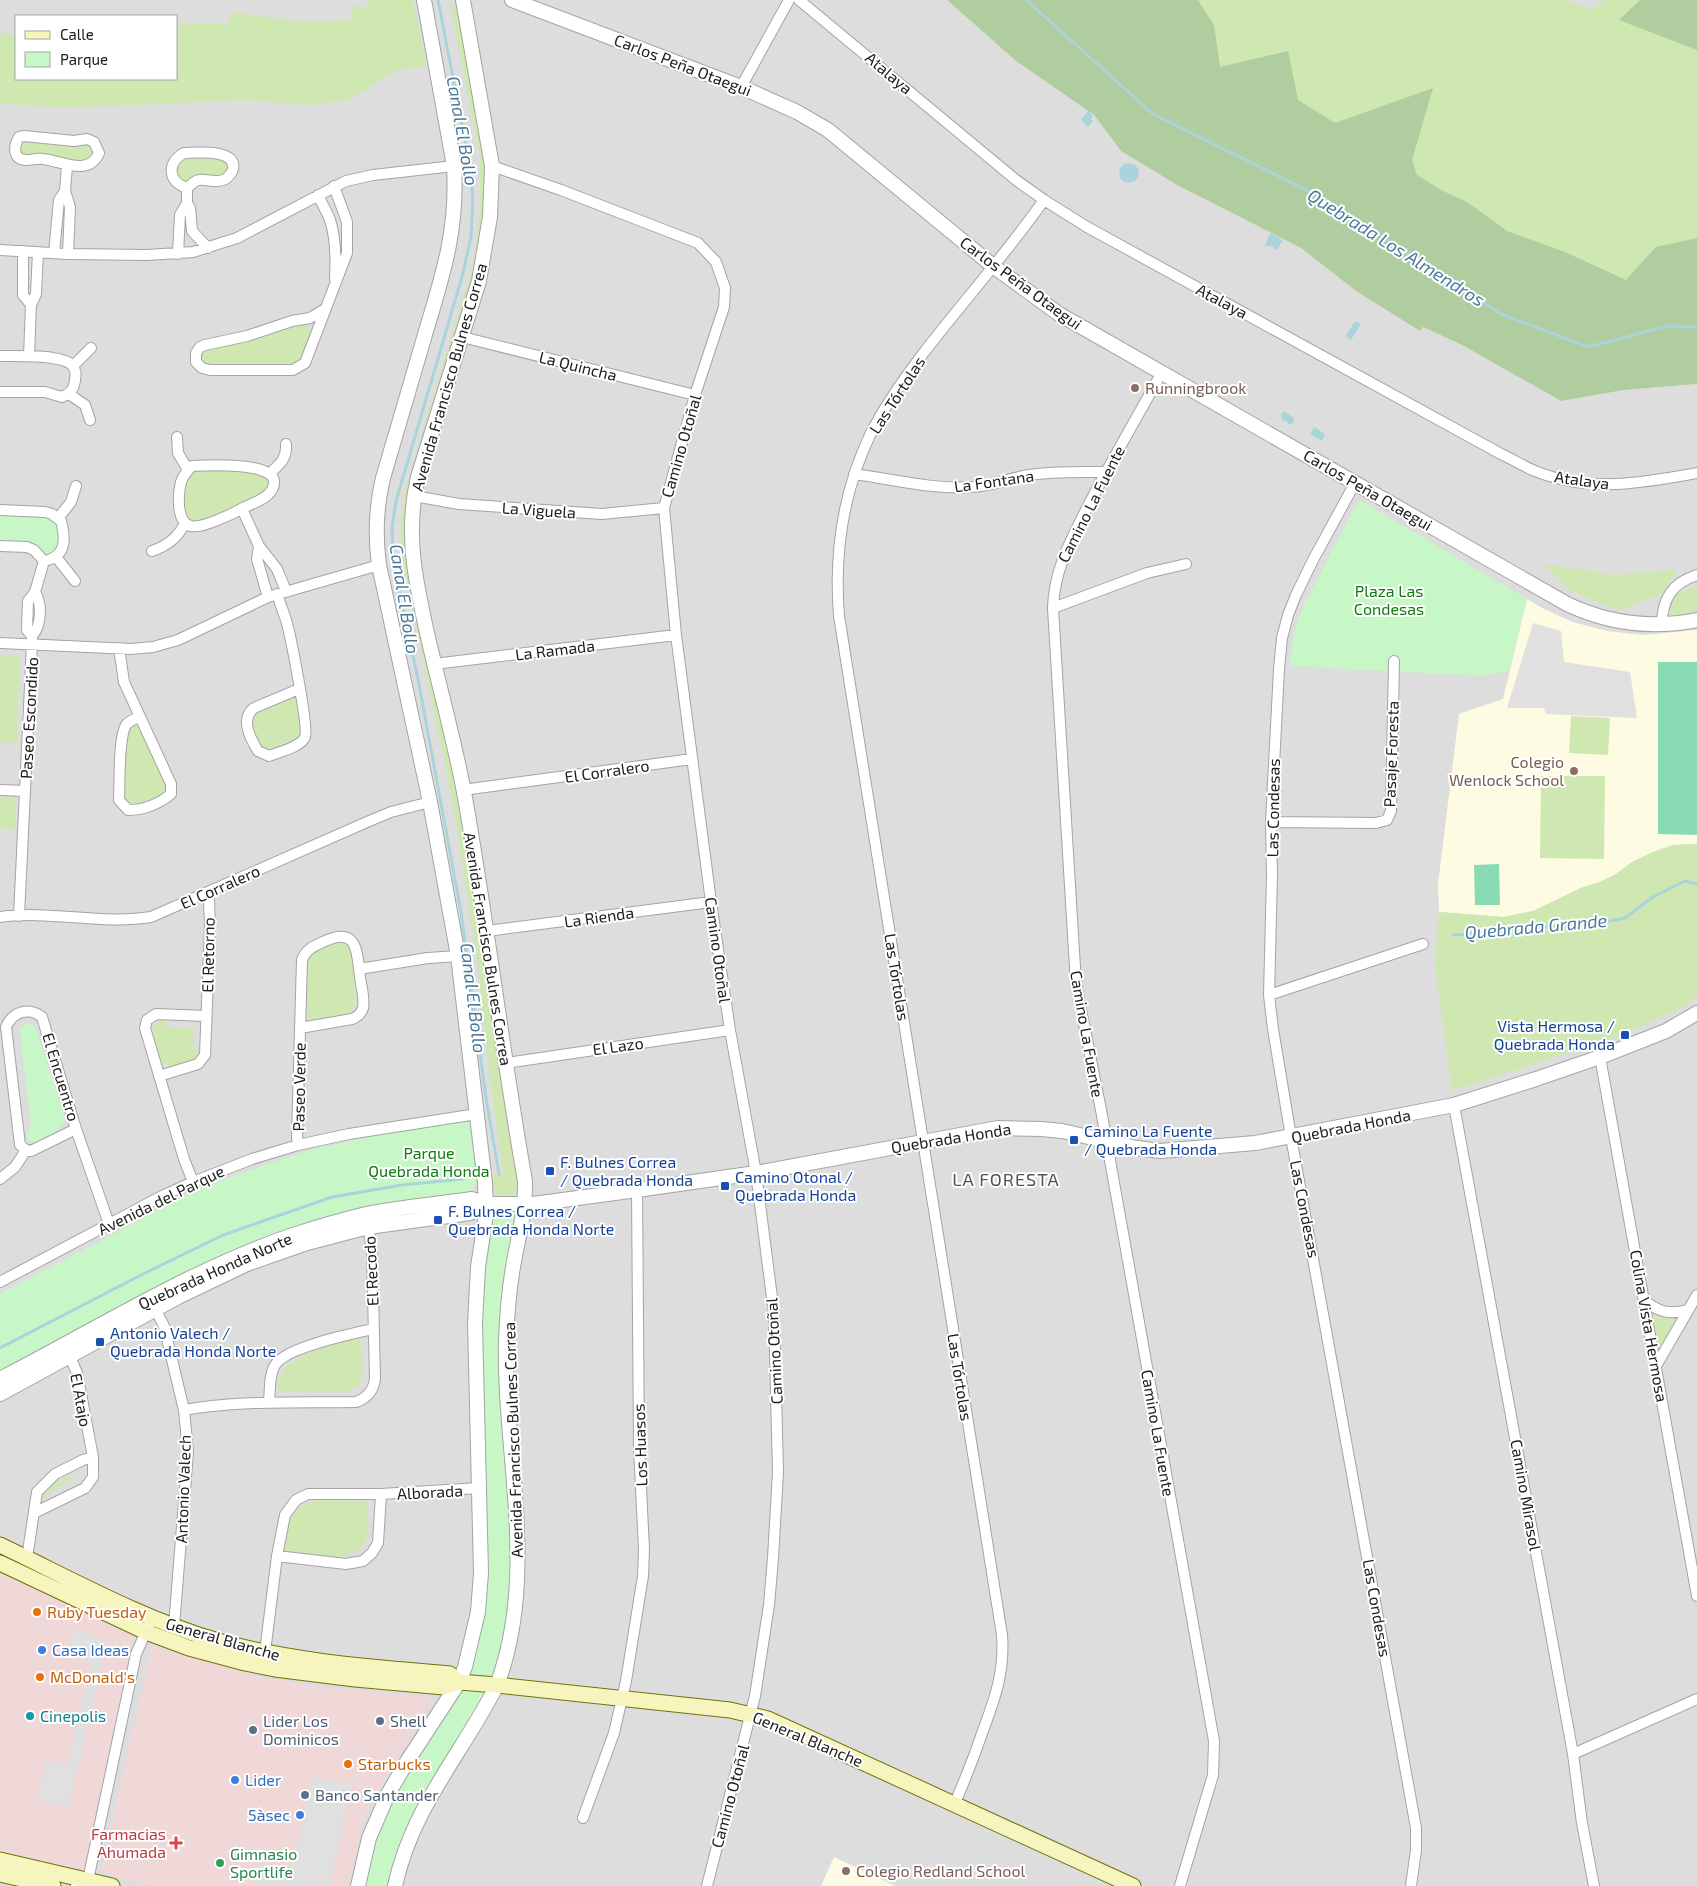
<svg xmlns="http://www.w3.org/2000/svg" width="1697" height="1886" font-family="'Exo 2',sans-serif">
	<rect width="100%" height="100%" fill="#f0ece7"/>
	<!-- residential -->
	<path fill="#dedddd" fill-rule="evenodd" d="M0,0H947L1016,61L1094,115L1121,151L1177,185L1301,248L1356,291L1420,331L1423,327L1462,345L1561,401L1624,390L1697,384V1886H0ZM16,16H176V79H16Z
		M1567,0H1605L1591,10Z"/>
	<!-- commercial -->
	<path fill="#f0d7d8" d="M0,1566L134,1630L86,1867L82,1869L78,1870L0,1852Z
		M152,1645L250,1675L317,1687L432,1697L365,1816L348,1886H154L101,1873Z"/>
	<!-- education -->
	<path fill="#fdfbe2" d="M1527,599L1542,608L1573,622L1607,631L1643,635L1697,630V844L1673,845L1653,852L1632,862L1616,874L1600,882L1581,888L1533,911L1503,917L1439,912L1438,884L1459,714L1503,699Z
		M834,1857L895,1886H821Z"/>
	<!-- grass -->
	<path fill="#cfe7b0" d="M369,0H413L427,66L394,71L350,100L309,105L246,100L61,108L0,103V33L16,35V79H176V24H229L230,12L305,22L351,20L353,5L368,8Z
		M1061,0H1567L1591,10L1605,0H1697V307L1664,313Z
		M450,5H458L486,137V242L410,511L462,790L520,1191L496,1199L492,1174L503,1172L490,1079L477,958L451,793L402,559L400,531L404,494L474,261L480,205V157Z
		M27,140C42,144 62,146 77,145C83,145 86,143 93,145L96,152L87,161C65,164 42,160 21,155L19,149L22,143Z
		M219,155L230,163L229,171L222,176L187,184L176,179L177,162L183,156Z
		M302,324L308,326L312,332C308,345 307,357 294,364L206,365L201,362V355L204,350L290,326Z
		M194,469L262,472L269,477L266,490L238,506L190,523L180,513L184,479Z
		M1544,564L1617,575L1677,569L1662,594L1620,610L1603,605L1567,588Z
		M1697,585V611C1688,613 1678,617 1670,614L1669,610L1677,594Z
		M0,655L20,656L17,743L0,742Z
		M295,691L301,736L268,750L255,746L248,716Z
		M1571,716L1610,718L1608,755L1569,753Z
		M136,721L171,786L163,800L129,809L121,796L122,760L128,728Z
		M1541,776H1605L1604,859L1540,858Z
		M0,797L16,798V830L0,828Z
		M1697,844V997L1685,1006L1619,1036L1452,1091L1435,966L1439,912L1503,917L1533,911L1581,888L1600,882L1616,874L1632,862L1653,852L1673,845Z
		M339,943L347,945L351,950C352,964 362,1006 349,1014C341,1019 321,1020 311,1021L308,1019L307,1012C307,998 304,967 311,956C315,948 330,943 339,943Z
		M162,1020H165L166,1027L193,1028V1049H200L196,1058C186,1064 171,1070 161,1062L152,1032L156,1022Z
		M1653,1314L1660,1318L1678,1319L1659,1348Z
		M360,1336L363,1369L359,1386L344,1392L278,1391C278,1385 278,1377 282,1372C295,1353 339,1344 360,1336Z
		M80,1474L39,1500L40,1494L55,1481Z
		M317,1500L366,1501C381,1570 330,1558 283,1555L290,1519L301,1506Z"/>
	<!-- forest -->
	<path fill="#afcd9e" d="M947,0H1198L1214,25L1220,67L1288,51L1298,100L1335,123L1433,88L1412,160L1417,175L1441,190L1467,202L1507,231L1565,252L1626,280L1656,247L1697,238V384L1624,390L1561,401L1462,345L1423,327L1420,331L1356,291L1301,248L1177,185L1121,151L1094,115L1016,61Z
		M1640,0H1697V50L1619,20Z"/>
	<!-- park -->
	<path fill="#c7f7c7" d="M1359,500L1527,599L1509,671L1484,676L1290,666L1294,633L1304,605Z
		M0,514L52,518C61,526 61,544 55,554C43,556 41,552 34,544L0,541Z
		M29,1023L35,1026L65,1118C62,1131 48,1136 36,1142L29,1140L27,1135L31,1125L20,1029Z
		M471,1119L478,1181L469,1193L267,1238L227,1253L174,1279L0,1375V1294L201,1188L303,1152L376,1135Z
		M493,1211H520L511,1260V1504L513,1596L507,1645L493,1680L485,1691L466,1729L413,1813L395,1858L388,1886H363L378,1830L391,1799L453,1699L473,1663L487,1598L479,1353L483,1303Z"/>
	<!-- pitch -->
	<path fill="#89dbb4" d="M1658,662H1697V835L1658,834Z
		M1499,864L1500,905H1475L1474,865Z"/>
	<!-- parking -->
	<path fill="#e0e0e0" d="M1533,623L1561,631L1564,662L1630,672L1637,718L1546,714L1544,708H1507Z
		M73,1629L103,1639L106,1645L69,1807L36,1799L46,1760L67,1766L91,1663L67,1655Z
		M314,1776L352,1786L329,1886H262L252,1883L255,1864L289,1872Z"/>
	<!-- water -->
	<path fill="#aad4db" d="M1088,111L1093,116L1091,119L1093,121L1088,127L1081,120Z
		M1119 173a10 10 0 1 1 20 0a10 10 0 1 1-20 0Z
		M1270,233L1281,239L1282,241L1277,250L1274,249L1272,246H1265Z
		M1355,321L1361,324L1351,340L1346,336Z
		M1284,411L1294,418V423L1289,425L1286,421L1282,420L1281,414Z
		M1314,427L1325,434L1322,441L1310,434Z"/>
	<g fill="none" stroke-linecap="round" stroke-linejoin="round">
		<!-- stream -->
		<path stroke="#aad4db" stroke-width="3" d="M438,0L470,166L473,199L471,237L462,277L396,501L392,528L393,552L398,585L418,679L461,912L486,1098L499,1174
			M1026,0L1153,114L1326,200L1501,314L1588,347L1668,326L1697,327
			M1453,935L1498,933L1540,927L1594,924L1625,918L1653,897L1685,881L1697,884
			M0,1348L145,1273L223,1235L332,1197L402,1185L463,1179"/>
		<!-- minor casing -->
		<g stroke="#a4a4a4" stroke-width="12">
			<path id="minor" d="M799,0L1016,180L1044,200L1087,227L1501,454C1512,459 1523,466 1535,471C1589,493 1642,483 1697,473
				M741,87L789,0
				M24,136L74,141L87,139L94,142L99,153C89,177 61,161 43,159C37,158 32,160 27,160C13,160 13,147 19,137Z
				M184,153C195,153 237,148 233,169C232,173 227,179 223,180C215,183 207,179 199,180C195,180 191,185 187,188C167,182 167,162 184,153Z
				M492,166L561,190L698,243L716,262L725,288L724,307L695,395L664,508L676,635L711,902L730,1030L756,1173L774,1313L778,1472L773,1558L769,1605L755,1696L707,1886
				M187,188V203L190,208L192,231L208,248
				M65,191L70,207L68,254
				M318,195C322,204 327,212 330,220C336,238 336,260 335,279
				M0,250L68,254L147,255L193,252L237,238L346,181L373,175L454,166
				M23,251V295L31,305
				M54,253L59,200L65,191L67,166
				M178,254L180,215L187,203
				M325,309L310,318L292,321L247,336L205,345L200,347L196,353V362L202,368L210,370H293L305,363L347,253V222L334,186
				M462,337L695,395
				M0,356C16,356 61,354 72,365C76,370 76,374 75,380C74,389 71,393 62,397L45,392H0
				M29,356L31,305L36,294L38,252
				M73,366L91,348
				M1161,374C1137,417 1112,460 1089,504C1072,538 1054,569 1053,608L1076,984L1101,1110L1214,1741L1213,1775L1180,1886
				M69,394L85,405L90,420
				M177,437L178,453L188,470
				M192,466C207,465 272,462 274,481C275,496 256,502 245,507C234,513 202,529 191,526C176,523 178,494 181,482C183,476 187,471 192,466Z
				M270,473C280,464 287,459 286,444
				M854,474C893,479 933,490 972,487C992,486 1010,478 1029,475C1054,471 1080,472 1105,472
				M1355,483L1313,560L1296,595L1288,615L1282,638L1279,669L1271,822L1272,875L1269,995L1273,1029L1291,1137L1416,1828V1850L1411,1886
				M414,496L459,504L602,514L664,508
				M242,509L259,546L277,569L286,591
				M0,510L45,512L52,514L61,521C66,540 66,557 44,561L34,550L27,547L0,546
				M59,517L71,502L76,486
				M259,546L257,559L268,597
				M152,551C167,546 178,538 185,523
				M56,557L75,581
				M277,594C280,603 283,611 286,620C290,633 309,728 305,737C301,747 279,752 269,756L258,751C250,738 240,719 254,708L299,689
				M1053,608L1147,573L1186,564
				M1662,625C1662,599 1672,583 1697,575
				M32,636C42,625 42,604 35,592
				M0,643L131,649L153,647L178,640L268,597L379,565
				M119,648L124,682L171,784V794C159,804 143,810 128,810L119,800C120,784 118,738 126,725C129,721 134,719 139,717
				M434,664L676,635
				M0,790L25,791
				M463,790L692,759
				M1271,822L1376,823L1387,820L1391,811L1394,661
				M19,916L32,644V636L27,630L28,601L35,592L44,561
				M0,917C50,910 101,925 151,917L367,822L391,812L430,802
				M487,931L711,902
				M359,969L428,958L458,956
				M1269,995L1423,944
				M1600,1057L1697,1596
				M506,1063L730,1030
				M159,1076L198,1064L205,1055L210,926L209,900L206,894
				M1454,1105L1573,1754L1582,1823L1594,1886
				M76,1129L31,1151L26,1150L20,1145L6,1027C13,1011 29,1007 42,1017L76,1129L109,1224
				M298,1145L297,1137L302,960C306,949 314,946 325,941C358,926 357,953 360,977C361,986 365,999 363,1008C361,1014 357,1017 352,1019L300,1028
				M0,1179L15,1167L26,1150
				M193,1182L184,1159L145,1028L147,1020L156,1014L206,1016
				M0,1282L162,1196L193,1182L252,1159L298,1145L349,1134L477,1114
				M1644,1300C1658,1312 1670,1315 1688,1310
				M152,1303L164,1326L184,1410L188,1452L174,1626
				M1656,1366L1697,1295
				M269,1403C270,1391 269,1375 275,1365C286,1347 351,1334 373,1329
				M184,1410C240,1400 299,1403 356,1402C367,1398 374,1390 375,1378L372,1250L367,1220
				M34,1513L85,1488L93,1477V1457L77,1373L67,1350
				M277,1556L346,1564L363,1561L372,1553L378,1543L381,1494
				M27,1558L37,1492L55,1474L83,1460L93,1457
				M265,1652L277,1556L285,1515L296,1500L308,1494H381L479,1488
				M1573,1754L1697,1699
				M954,1805C964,1782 973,1760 981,1736C994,1701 1005,1673 1002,1635L839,616C834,553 843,492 870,435C884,407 903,380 922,355C962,303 1006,254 1044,200
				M583,1818L614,1733L626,1681L643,1576L644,1550L639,1447L637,1190
				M76,1886L88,1880L136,1654L152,1618"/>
		</g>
		<!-- tertiary casing -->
		<g stroke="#a4a4a4" stroke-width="16">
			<path id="tertiary" d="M512,0L741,87L797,112L828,130L993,266L1059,314L1567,604C1609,624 1651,629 1697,620
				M0,1379C97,1329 190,1270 293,1235C317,1227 342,1220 366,1214C401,1207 437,1204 472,1199L486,1204H533L637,1190L756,1173L998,1128L1041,1129L1062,1131L1137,1148L1160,1151L1255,1143L1454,1105L1536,1079L1600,1057L1666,1031L1697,1013
				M0,1394L178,1297L247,1264L307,1243L338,1235L368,1227L470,1213L486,1204
				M358,1886L369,1838L388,1794L408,1760L459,1682L465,1667L478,1612L481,1573L475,1323L478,1267L486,1214L485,1183L458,956L430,802L379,565C375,535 376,507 383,478C397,431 410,385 424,338C442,277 458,232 454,166L424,0
				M395,1886C412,1807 462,1754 497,1685C539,1573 503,1454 506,1339C507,1315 509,1291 513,1267C518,1238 526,1210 525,1181C502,1052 487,921 464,792C454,739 439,686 427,633C415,579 405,532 418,477L479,281L490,217L492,166L463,0"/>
		</g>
		<!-- secondary casing -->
		<g stroke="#70730b" stroke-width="17">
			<path id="secondary" d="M0,1545C71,1579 142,1619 218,1641C294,1662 372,1667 450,1674L459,1682
				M0,1563L146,1632L189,1648L245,1663L275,1669L355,1679L444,1687L459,1682L497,1685L730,1710L768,1719L1133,1886
				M0,1860L112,1886
				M0,1874L53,1886"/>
		</g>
		<!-- minor -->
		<use href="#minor" stroke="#fff" stroke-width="10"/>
		<!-- tertiary -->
		<use href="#tertiary" stroke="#fff" stroke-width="14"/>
		<!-- secondary -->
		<use href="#secondary" stroke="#f7f5be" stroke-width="15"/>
	</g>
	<!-- markers -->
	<g fill="#8d6e63" stroke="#fff" stroke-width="2">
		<circle cx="1135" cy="388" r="5"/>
		<circle cx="1574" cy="771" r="5"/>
		<circle cx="846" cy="1871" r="5"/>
	</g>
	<g fill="#1a4fb4" stroke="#fff" stroke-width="2">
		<rect x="1620" y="1030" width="10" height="10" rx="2.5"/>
		<rect x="1069" y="1135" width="10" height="10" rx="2.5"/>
		<rect x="545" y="1166" width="10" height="10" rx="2.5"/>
		<rect x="720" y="1181" width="10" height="10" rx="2.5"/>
		<rect x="433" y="1215" width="10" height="10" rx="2.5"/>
		<rect x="95" y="1337" width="10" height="10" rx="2.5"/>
	</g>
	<g fill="#e8710a" stroke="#fff" stroke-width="2">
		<circle cx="37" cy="1612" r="5"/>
		<circle cx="40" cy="1677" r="5"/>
		<circle cx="348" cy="1764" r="5"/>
	</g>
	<g fill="#3f7fe0" stroke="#fff" stroke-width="2">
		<circle cx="42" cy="1650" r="5"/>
		<circle cx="235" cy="1780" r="5"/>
		<circle cx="300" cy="1815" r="5"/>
	</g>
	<circle fill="#0f9aa8" stroke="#fff" stroke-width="2" cx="30" cy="1716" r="5"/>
	<g fill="#5c6f8a" stroke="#fff" stroke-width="2">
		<circle cx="380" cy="1721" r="5"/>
		<circle cx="253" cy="1730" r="5"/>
		<circle cx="305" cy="1795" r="5"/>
	</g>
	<path fill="#e0444e" stroke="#fff" stroke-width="2" d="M173.5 1835.5h5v5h5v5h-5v5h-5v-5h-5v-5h5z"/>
	<circle fill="#2e9e5b" stroke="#fff" stroke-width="2" cx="220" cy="1863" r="5"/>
	<g text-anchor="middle" stroke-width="4" stroke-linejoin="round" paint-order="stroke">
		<!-- street labels -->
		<g font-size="16" fill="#202020" stroke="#fff">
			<text transform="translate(683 65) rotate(21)" y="6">Carlos Peña Otaegui</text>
			<text transform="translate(889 73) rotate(40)" y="6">Atalaya</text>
			<text transform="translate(1021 283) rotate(36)" y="6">Carlos Peña Otaegui</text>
			<text transform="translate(1222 301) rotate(28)" y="6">Atalaya</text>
			<text transform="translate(578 366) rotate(14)" y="6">La Quincha</text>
			<text transform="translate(449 377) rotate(-74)" y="6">Avenida Francisco Bulnes Correa</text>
			<text transform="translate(897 395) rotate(-57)" y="6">Las Tórtolas</text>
			<text transform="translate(681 446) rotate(-74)" y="6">Camino Otoñal</text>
			<text transform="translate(1582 480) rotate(8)" y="6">Atalaya</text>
			<text transform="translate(994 481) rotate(-8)" y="6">La Fontana</text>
			<text transform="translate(1368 490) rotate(30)" y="6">Carlos Peña Otaegui</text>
			<text transform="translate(1091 504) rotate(-63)" y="6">Camino La Fuente</text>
			<text transform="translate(539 510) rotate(4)" y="6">La Viguela</text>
			<text transform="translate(555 650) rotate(-7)" y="6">La Ramada</text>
			<text transform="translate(29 718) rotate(-87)" y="6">Paseo Escondido</text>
			<text transform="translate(1391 754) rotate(-88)" y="6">Pasaje Foresta</text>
			<text transform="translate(607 771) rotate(-8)" y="6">El Corralero</text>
			<text transform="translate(1273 808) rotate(-89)" y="6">Las Condesas</text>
			<text transform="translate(220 887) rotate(-24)" y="6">El Corralero</text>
			<text transform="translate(599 917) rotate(-8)" y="6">La Rienda</text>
			<text transform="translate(488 949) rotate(81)" y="6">Avenida Francisco Bulnes Correa</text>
			<text transform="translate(718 950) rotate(82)" y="6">Camino Otoñal</text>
			<text transform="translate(208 955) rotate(-89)" y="6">El Retorno</text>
			<text transform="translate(897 977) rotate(81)" y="6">Las Tórtolas</text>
			<text transform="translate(1087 1034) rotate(80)" y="6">Camino La Fuente</text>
			<text transform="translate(618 1046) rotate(-8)" y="6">El Lazo</text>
			<text transform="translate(61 1077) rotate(73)" y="6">El Encuentro</text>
			<text transform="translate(299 1087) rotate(-89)" y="6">Paseo Verde</text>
			<text transform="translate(1351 1126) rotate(-11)" y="6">Quebrada Honda</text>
			<text transform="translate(951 1138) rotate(-9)" y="6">Quebrada Honda</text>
			<text transform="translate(161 1200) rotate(-26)" y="6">Avenida del Parque</text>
			<text transform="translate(1305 1209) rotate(79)" y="6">Las Condesas</text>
			<text transform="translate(215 1271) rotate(-24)" y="6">Quebrada Honda Norte</text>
			<text transform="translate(371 1271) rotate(-93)" y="6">El Recodo</text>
			<text transform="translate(1649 1326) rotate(80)" y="6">Colina Vista Hermosa</text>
			<text transform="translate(774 1351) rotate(-93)" y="6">Camino Otoñal</text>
			<text transform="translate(960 1377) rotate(81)" y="6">Las Tórtolas</text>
			<text transform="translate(81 1400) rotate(79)" y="6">El Atajo</text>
			<text transform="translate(1158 1433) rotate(80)" y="6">Camino La Fuente</text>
			<text transform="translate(513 1440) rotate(-92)" y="6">Avenida Francisco Bulnes Correa</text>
			<text transform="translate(640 1445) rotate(-92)" y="6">Los Huasos</text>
			<text transform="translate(183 1489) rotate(-88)" y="6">Antonio Valech</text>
			<text transform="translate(430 1492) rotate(-3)" y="6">Alborada</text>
			<text transform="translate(1526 1495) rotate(80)" y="6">Camino Mirasol</text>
			<text transform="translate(1377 1608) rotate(80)" y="6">Las Condesas</text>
			<text transform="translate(223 1639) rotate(16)" y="6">General Blanche</text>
			<text transform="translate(808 1739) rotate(23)" y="6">General Blanche</text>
			<text transform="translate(730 1796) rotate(-75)" y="6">Camino Otoñal</text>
		</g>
		<!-- education labels -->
		<g font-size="16" fill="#785e54" stroke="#fff" text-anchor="start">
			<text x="1145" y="394">Runningbrook</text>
			<text x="1564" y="768" text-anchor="end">Colegio<tspan x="1564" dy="18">Wenlock School</tspan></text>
			<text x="856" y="1877">Colegio Redland School</text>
		</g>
		<!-- park labels -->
		<g font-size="16" fill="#117a12" stroke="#fff">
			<text x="1389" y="597">Plaza Las<tspan x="1389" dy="18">Condesas</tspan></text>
			<text x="429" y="1159">Parque<tspan x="429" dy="18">Quebrada Honda</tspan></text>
		</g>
		<!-- transit labels -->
		<g font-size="16" fill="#164399" stroke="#fff" text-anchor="start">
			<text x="1615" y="1032" text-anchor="end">Vista Hermosa /<tspan x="1615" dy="18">Quebrada Honda</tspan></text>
			<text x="1084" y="1137">Camino La Fuente<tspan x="1084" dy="18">/ Quebrada Honda</tspan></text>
			<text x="560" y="1168">F. Bulnes Correa<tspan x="560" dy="18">/ Quebrada Honda</tspan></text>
			<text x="735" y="1183">Camino Otonal /<tspan x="735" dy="18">Quebrada Honda</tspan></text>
			<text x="448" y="1217">F. Bulnes Correa /<tspan x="448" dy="18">Quebrada Honda Norte</tspan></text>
			<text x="110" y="1339">Antonio Valech /<tspan x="110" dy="18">Quebrada Honda Norte</tspan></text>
		</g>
		<!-- food labels -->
		<g font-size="16" fill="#c56008" stroke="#fff" text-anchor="start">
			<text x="47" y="1618">Ruby Tuesday</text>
			<text x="50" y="1683">McDonald's</text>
			<text x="358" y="1770">Starbucks</text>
		</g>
		<!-- shop labels -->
		<g font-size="16" fill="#366cbe" stroke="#fff" text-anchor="start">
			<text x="52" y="1656">Casa Ideas</text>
			<text x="245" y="1786">Lider</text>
			<text x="290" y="1821" text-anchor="end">5àsec</text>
		</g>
		<!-- culture labels -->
		<g font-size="16" fill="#0d838f" stroke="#fff" text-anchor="start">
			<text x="40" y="1722">Cinepolis</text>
		</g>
		<!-- service labels -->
		<g font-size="16" fill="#4e5e75" stroke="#fff" text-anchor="start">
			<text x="263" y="1727">Lider Los<tspan x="263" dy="18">Dominicos</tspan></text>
			<text x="390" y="1727">Shell</text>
			<text x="315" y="1801">Banco Santander</text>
		</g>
		<!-- health labels -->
		<g font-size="16" fill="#be3a42" stroke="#fff" text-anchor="end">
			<text x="166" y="1840">Farmacias<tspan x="166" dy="18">Ahumada</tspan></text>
		</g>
		<!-- leisure labels -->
		<g font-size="16" fill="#27864d" stroke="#fff" text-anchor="start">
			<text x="230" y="1860">Gimnasio<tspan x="230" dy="18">Sportlife</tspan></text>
		</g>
		<!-- water labels -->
		<g font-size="18" font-style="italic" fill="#4a799c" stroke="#fff">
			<text transform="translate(462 131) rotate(80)" y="6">Canal El Bollo</text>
			<text transform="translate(1396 248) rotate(32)" y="6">Quebrada Los Almendros</text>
			<text transform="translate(404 599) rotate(81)" y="6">Canal El Bollo</text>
			<text transform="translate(1536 927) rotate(-5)" y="6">Quebrada Grande</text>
			<text transform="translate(473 998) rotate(83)" y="6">Canal El Bollo</text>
		</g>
		<!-- neighbourhood labels -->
		<g font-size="18" letter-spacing="1" fill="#535353" stroke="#fff">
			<text x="1006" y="1186">LA FORESTA</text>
		</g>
	</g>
	<!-- legend -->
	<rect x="15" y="15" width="162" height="65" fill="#ffffff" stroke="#a6a6a6"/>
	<rect x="25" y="31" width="25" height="8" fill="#f7f5be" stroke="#a6a6a6"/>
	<text x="60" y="40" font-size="15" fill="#202020">Calle</text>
	<rect x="25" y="52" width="25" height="15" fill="#c7f7c7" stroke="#a6a6a6"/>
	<text x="60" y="65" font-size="15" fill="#202020">Parque</text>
</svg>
